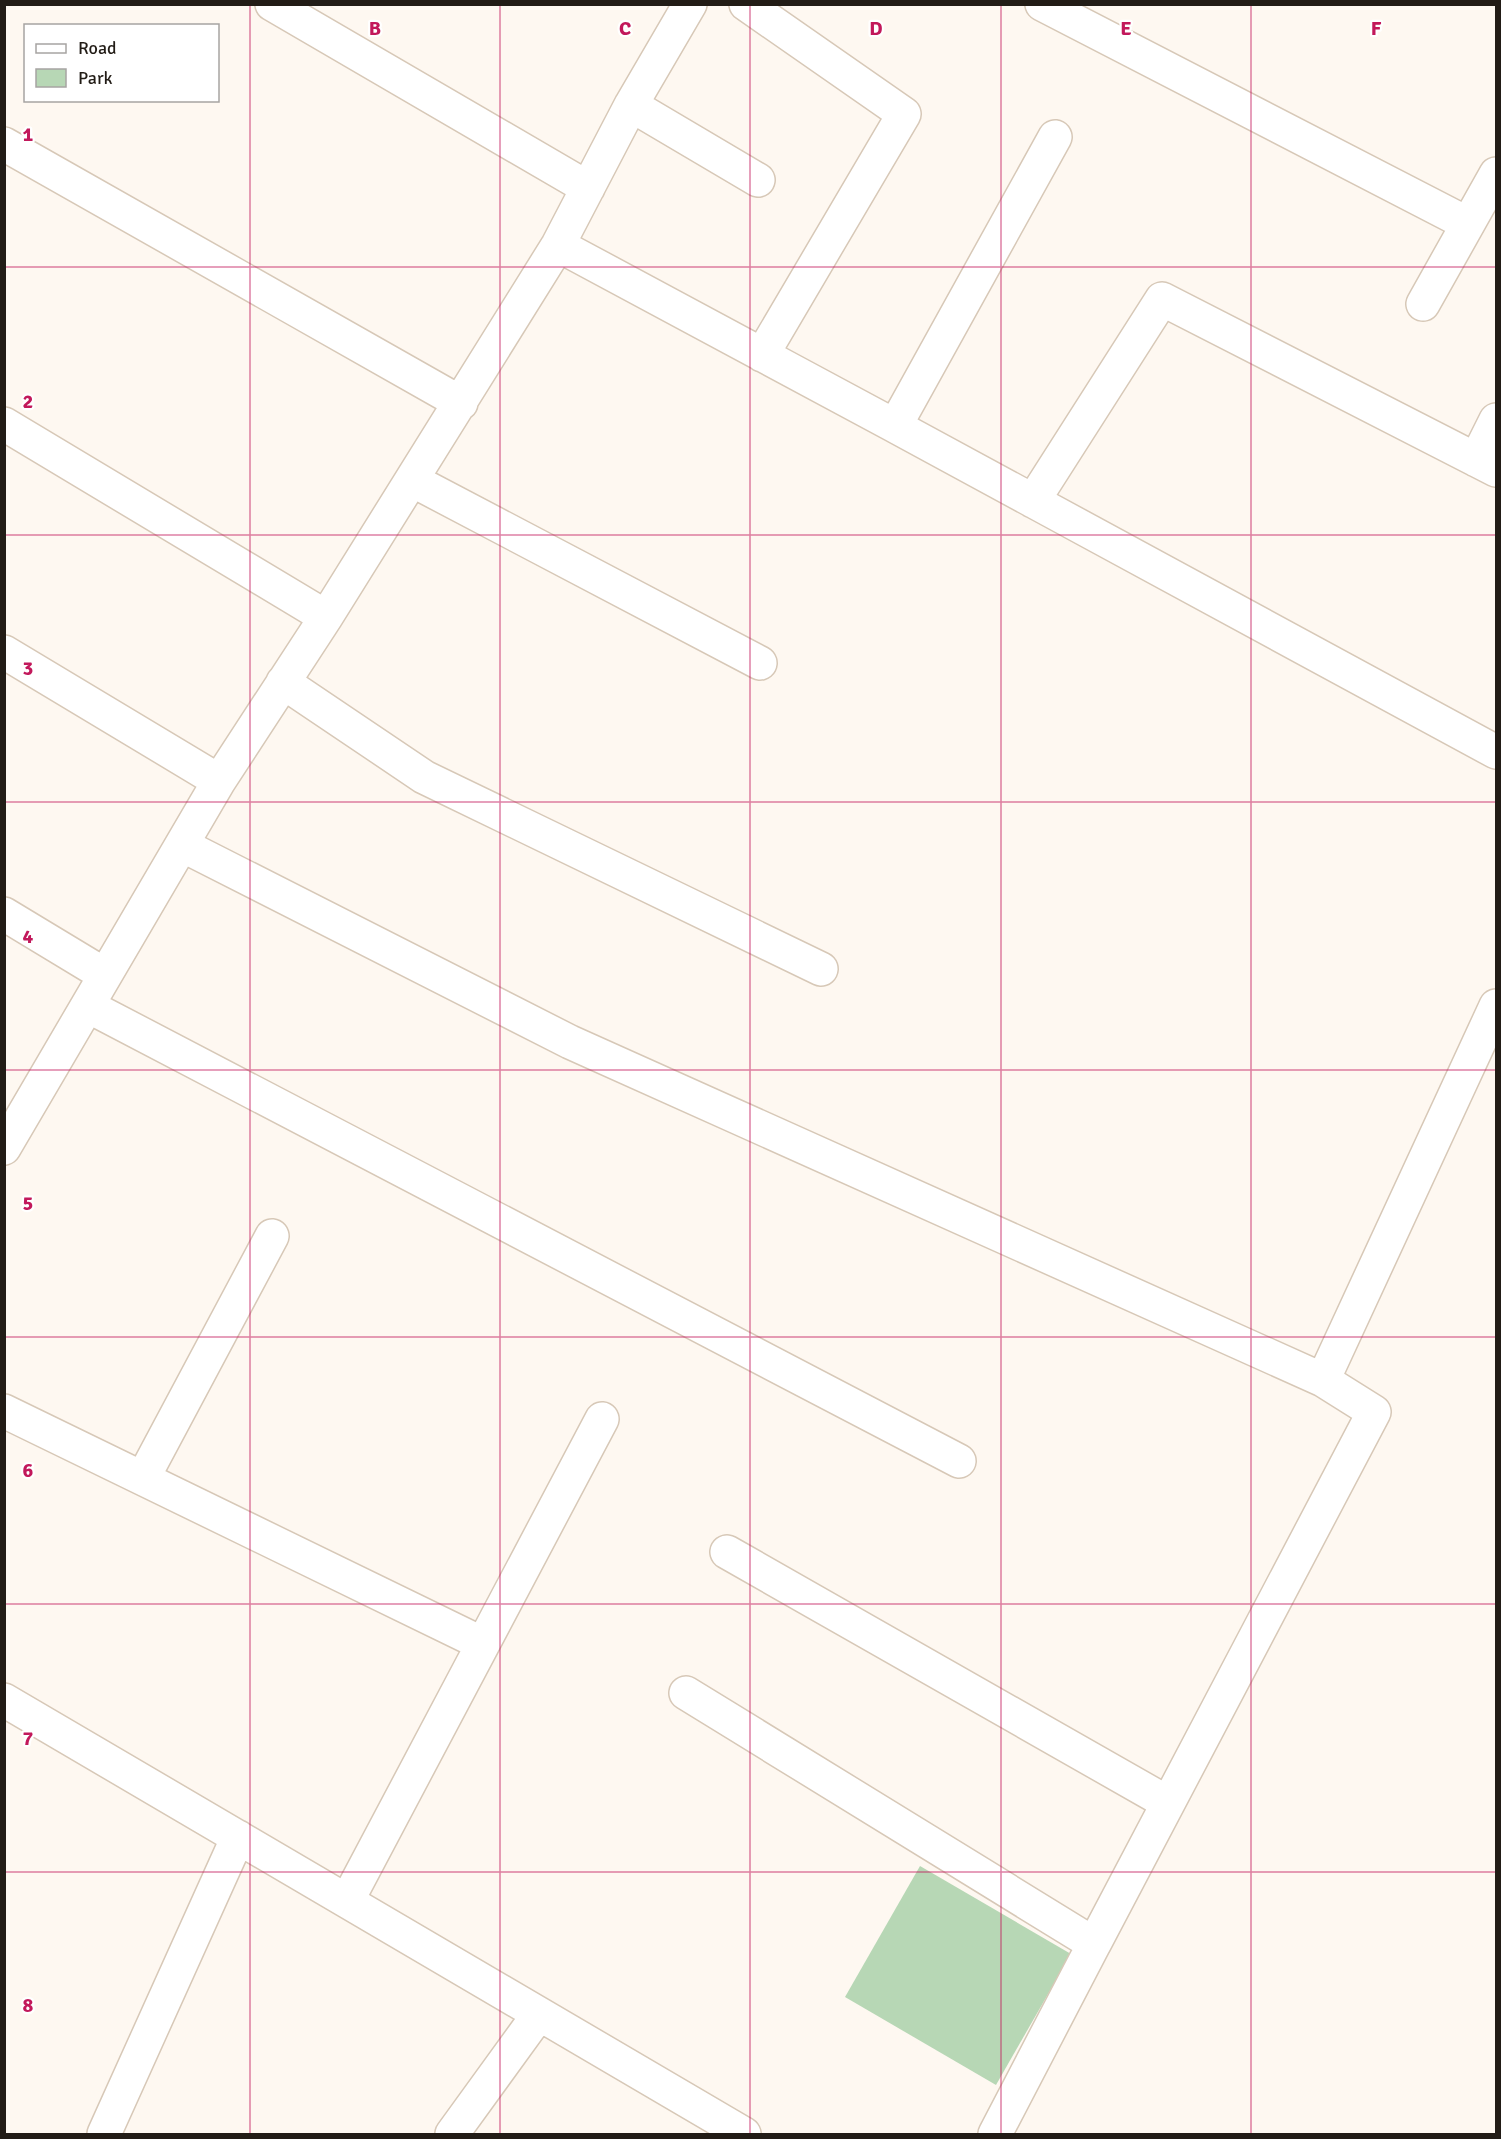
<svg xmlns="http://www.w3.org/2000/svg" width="1501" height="2139" font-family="Signika,sans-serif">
	<rect width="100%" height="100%" fill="#fef8f1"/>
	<!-- green -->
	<path fill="#b7d7b5" d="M920,1866L1071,1954L996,2085L845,1997Z"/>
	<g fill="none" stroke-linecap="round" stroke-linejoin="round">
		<!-- minor casing -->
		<g stroke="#d7c8b7" stroke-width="36">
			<path id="minor" d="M272,4L588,188
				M746,4L904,114L762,355
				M1042,4L1468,224
				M631,105L758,180
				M4,144L461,403
				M558,245L895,426L1055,137
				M1423,304L1496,174
				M4,424L326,617
				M895,426L1496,752
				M1476,460L1496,420
				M412,480L760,663
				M1033,501L1162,299L1496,470
				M4,652L219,781L4,1148
				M283,682L424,777L821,969
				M219,781L326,617L558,245L631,105L690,4
				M182,845L570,1042L1323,1380
				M4,914L105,975
				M88,1006L959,1461
				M4,1411L483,1644
				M143,1478L272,1236
				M727,1552L1168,1803
				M686,1693L1094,1944L995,2134
				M4,1700L744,2134
				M347,1901L602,1419
				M1094,1944L1374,1412L1323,1380L1496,1006
				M104,2134L238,1837
				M452,2134L539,2014"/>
		</g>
		<!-- minor -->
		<use href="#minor" stroke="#fff" stroke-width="33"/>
	</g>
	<!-- grid -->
	<path fill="none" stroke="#c2185b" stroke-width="1.5" stroke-opacity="0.55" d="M250,4V2134M500,4V2134M750,4V2134M1001,4V2134M1251,4V2134M4,267H1496M4,535H1496M4,802H1496M4,1070H1496M4,1337H1496M4,1604H1496M4,1872H1496"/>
	<g font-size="20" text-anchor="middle" font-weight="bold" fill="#c2185b" stroke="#fff" stroke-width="4.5" stroke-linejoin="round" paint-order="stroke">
		<text x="375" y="35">B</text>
		<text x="625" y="35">C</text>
		<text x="876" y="35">D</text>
		<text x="1126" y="35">E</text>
		<text x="1376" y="35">F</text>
		<text x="28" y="141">1</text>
		<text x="28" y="408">2</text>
		<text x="28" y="675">3</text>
		<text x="28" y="943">4</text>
		<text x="28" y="1210">5</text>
		<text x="28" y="1477">6</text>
		<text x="28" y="1745">7</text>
		<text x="28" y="2012">8</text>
	</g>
	<!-- border -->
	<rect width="1501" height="2139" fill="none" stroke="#221c16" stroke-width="12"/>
	<!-- legend -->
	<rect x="24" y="24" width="195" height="78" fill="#ffffff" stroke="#a7a4a2" stroke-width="1.5"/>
	<rect x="36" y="44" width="30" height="9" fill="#ffffff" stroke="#a7a4a2" stroke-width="1.5"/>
	<text x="78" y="54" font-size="18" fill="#221c16">Road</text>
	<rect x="36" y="69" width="30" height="18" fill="#b7d7b5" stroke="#a7a4a2" stroke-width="1.5"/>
	<text x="78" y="84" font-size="18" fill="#221c16">Park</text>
</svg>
